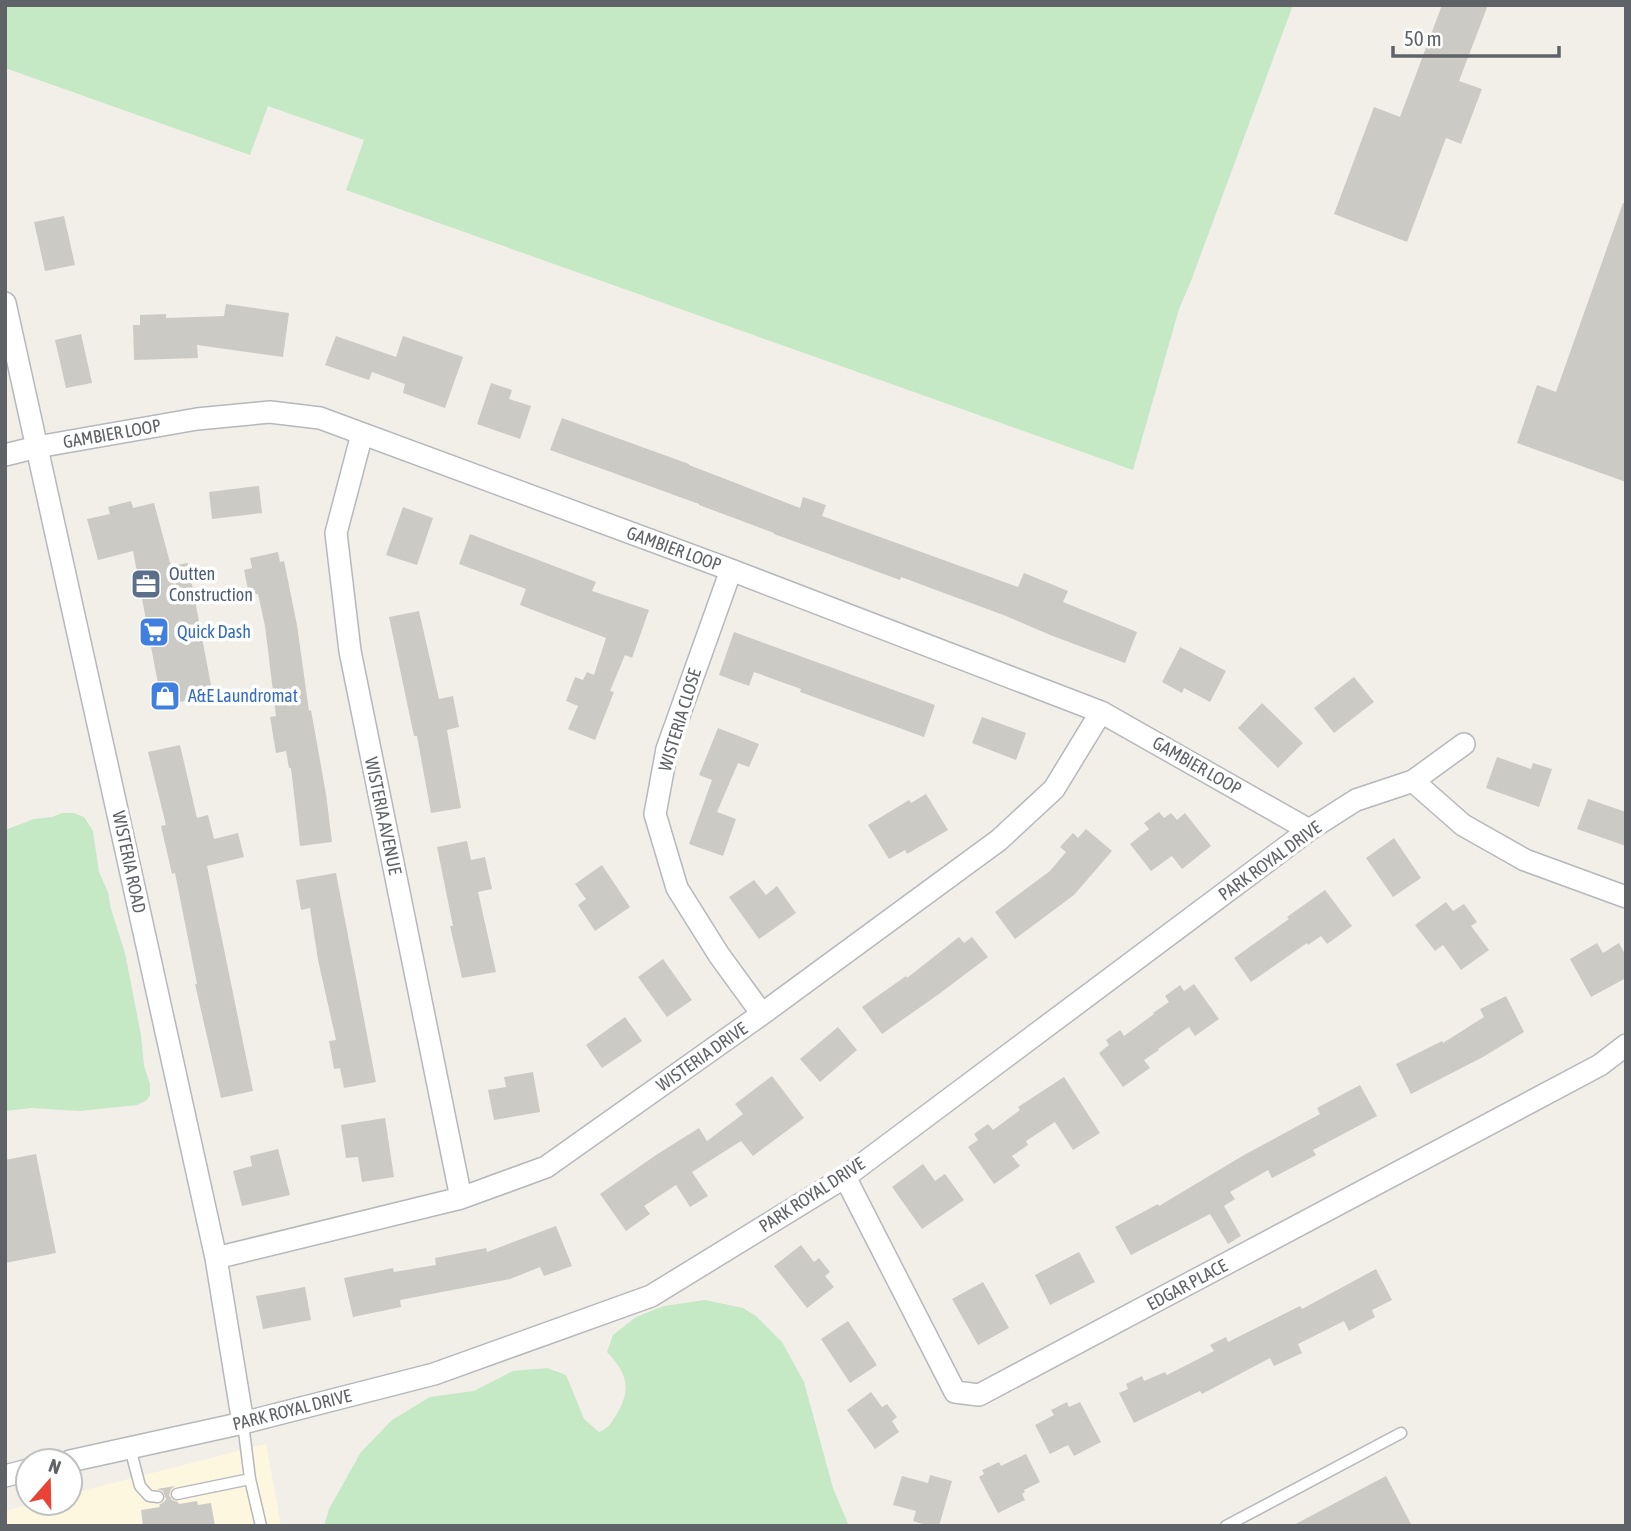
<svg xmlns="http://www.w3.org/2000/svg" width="1631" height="1531" font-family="'Asap Condensed',sans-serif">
	<rect width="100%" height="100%" fill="#f1efe8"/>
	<!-- commercial -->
	<path fill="#fef7e0" d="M266,1444L281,1526H5V1511L35,1503H70V1494Z"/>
	<!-- green -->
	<path fill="#c5e8c5" d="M5,5H1293L1191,281L1179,309L1133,470L346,190L364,140L268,106L250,155L5,68Z
		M62,813H74L84,817L93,831L99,872L108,892L111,909L125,953L141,1035L144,1066L150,1084V1095L147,1100L137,1105L80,1111L31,1108L5,1111V830L34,819L52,817Z
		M705,1300L743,1308L756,1316L782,1342L804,1382L833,1488L849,1526H324L329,1509L361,1452L392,1420L430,1397L474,1391L513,1371L547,1368L566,1375L584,1419L599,1432C610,1427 611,1423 618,1412C632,1387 626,1372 607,1352L613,1335L636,1317L664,1306Z"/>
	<!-- building -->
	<path fill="#cccac5" d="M1442,5H1488L1459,81L1482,89L1461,144L1446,138L1407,242L1334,214L1374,107L1400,117Z
		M1623,203H1626V482L1517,443L1537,385L1556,392Z
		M64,216L75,265L45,271L34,222Z
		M226,304L289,313L283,357L197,345L198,358L134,360L133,325H140V315L166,314V318L224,316Z
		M81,334L92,383L66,388L55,340Z
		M336,336L396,357L403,336L463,357L445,408L403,393L405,384L372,372L369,380L325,365Z
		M491,383L512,390L509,399L531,406L520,439L477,424Z
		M562,418L689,464V465L800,508L803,497L826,505L822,516L1018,587L1024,573L1068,591L1063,602L1137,632L1125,663L1050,635L1006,616L901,577L900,580L774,534V533L699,505V504L550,450Z
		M259,486L262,513L212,519L209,492Z
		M131,501L133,508L154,503L171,566L188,563L213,696L162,705L133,551L98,560L87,519L110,514L108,507Z
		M403,507L433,518L417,565L386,555Z
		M470,534L596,582L592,591L649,610L632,658L625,655L610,691L614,692L595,740L568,729L578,706L566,701L575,677L583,680L587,672L594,675L606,638L520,605L526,589L459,564Z
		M278,552L280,562L284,561L297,625L309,711L311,710L326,794L332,842L300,846L291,768H289L286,751L276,753L270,717L276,716L265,626L258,594L249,595L244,570L252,568L250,558Z
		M419,611L439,699L453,696L459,727L447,730L461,808L431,813L417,736H414L389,617Z
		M734,632L935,705L924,737L800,692L801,689L754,672L749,686L719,675Z
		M1180,647L1226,671L1210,702L1184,688L1182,693L1162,682Z
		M1354,677L1374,702L1334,733L1314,708Z
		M1262,703L1303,743L1278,768L1238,728Z
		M982,717L1026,733L1016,760L972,743Z
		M718,728L759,744L749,767L738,763L717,812L736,819L723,856L689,844L712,780L699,775Z
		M180,745L197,818L208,815L214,839L238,833L244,857L207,866L253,1091L221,1098L195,984H197L175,873L172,874L161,826L166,825L148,752Z
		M1497,757L1531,769L1533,763L1552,769L1539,807L1486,788Z
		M926,794L948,830L907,854L905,850L889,859L868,825L909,800L911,803Z
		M1588,799L1626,812V846L1577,829Z
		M1159,812L1164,818L1171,813L1177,820L1185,813L1211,846L1182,869L1172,856L1151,871L1130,844L1149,829L1144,823Z
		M1086,829L1112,851L1074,895L1015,939L995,912L1050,871L1066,852L1060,847L1073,833L1078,838Z
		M1394,838L1421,878L1393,897L1366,858Z
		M467,841L471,860L485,857L492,889L478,892L496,972L462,978L450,926H453L437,847Z
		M602,865L630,907L595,931L578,905L586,899L575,884Z
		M336,873L376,1082L344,1088L340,1068L334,1069L329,1041L336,1040L318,960L310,908L301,910L296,880Z
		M754,880L766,895L777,886L796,913L759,939L729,897Z
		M1325,890L1352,926L1327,944L1321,936L1308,945L1307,943L1251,982L1234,958L1289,919L1287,917Z
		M1446,902L1453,911L1464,904L1477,922L1471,926L1489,950L1461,970L1443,945L1435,951L1415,925Z
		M959,937L964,943L972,937L988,957L939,994L882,1034L862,1007L906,976L907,978Z
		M1597,943L1603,953L1619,943L1626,956V978L1591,997L1570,959Z
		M663,959L692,1000L667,1017L638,977Z
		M1194,984L1219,1019L1195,1036L1189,1027L1158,1049L1159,1050L1144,1060L1150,1068L1123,1087L1099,1053L1109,1045L1106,1040L1120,1030L1124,1036L1154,1014L1153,1013L1169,1002L1165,996L1180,985L1184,991Z
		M1506,996L1524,1032L1483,1057L1411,1094L1396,1064L1442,1041L1443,1043L1484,1017L1480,1009Z
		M625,1017L642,1041L602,1068L586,1045Z
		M838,1027L857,1050L820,1082L800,1059Z
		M533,1072L540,1112L494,1120L488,1090L506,1087L504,1077Z
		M772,1076L804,1118L753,1156L741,1141L692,1172L708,1196L690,1207L676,1185L644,1206L650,1214L626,1231L600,1194L656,1155L699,1128L707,1141L743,1114L735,1104Z
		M1064,1077L1100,1133L1073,1150L1055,1122L1026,1141L1028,1145L1012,1156L1020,1166L994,1184L968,1147L978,1140L974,1134L988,1124L993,1130L1020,1110L1018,1107Z
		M1360,1085L1377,1116L1313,1150L1316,1155L1272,1178L1268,1170L1230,1192L1235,1199L1224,1206L1241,1236L1228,1244L1210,1214L1131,1255L1115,1227L1158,1204L1159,1206L1244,1155L1320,1114L1317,1108Z
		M385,1118L394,1177L362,1182L358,1157L346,1158L341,1125Z
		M278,1149L290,1195L242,1206L233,1171L252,1166L250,1156Z
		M36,1154L56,1253L5,1263V1160Z
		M923,1164L935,1181L945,1174L964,1200L922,1229L892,1187Z
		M556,1226L572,1266L544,1276L540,1267L510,1279L400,1300L401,1307L353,1317L344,1278L393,1268L394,1272L436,1265L435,1258L486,1248L487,1252Z
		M801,1245L814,1262L819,1258L830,1272L825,1276L834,1287L807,1308L774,1266Z
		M1079,1252L1095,1282L1050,1305L1035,1275Z
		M1376,1269L1392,1300L1372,1310L1375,1317L1349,1331L1344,1321L1298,1344L1302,1353L1274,1366L1270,1358L1202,1394L1200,1391L1134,1423L1119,1393L1128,1389L1126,1384L1142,1376L1144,1381L1165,1372L1167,1375L1214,1351L1210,1345L1226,1337L1228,1342L1300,1306L1302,1309Z
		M983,1282L1009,1328L978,1345L952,1299Z
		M305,1287L311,1320L263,1329L256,1296Z
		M848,1321L877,1365L850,1383L821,1339Z
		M871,1392L882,1407L887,1404L897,1417L892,1421L899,1432L875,1449L847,1410Z
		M1067,1402L1069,1407L1080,1402L1101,1442L1074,1456L1068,1445L1050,1454L1035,1425L1054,1415L1051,1410Z
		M1026,1454L1040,1482L1024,1490L1025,1492L1022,1494L1025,1500L998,1513L979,1477L984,1474L982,1470L999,1462L1001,1466Z
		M930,1475L952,1481L939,1526H929L913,1521L916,1511L893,1505L902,1476L928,1483Z
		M1386,1476L1412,1526H1292L1367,1486Z
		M175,1486L171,1489L169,1495L172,1500L178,1502L179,1504L197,1501L198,1505L211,1503L215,1526H143L141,1510L160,1507L159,1505L164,1502L166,1499L163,1491L157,1489Z"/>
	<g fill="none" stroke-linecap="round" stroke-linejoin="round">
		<!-- service casing -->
		<g stroke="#b5b8bc" stroke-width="13">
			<path id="service" d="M243,1423L250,1479L261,1526
				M130,1448L140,1486L149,1496L158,1497
				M177,1494L250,1479
				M1226,1526L1401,1433"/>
		</g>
		<!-- minor casing -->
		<g stroke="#b5b8bc" stroke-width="24">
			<path id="minor" d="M5,303L216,1258L243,1423
				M362,434L336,533L350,651L461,1198
				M5,455L37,447L197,419L270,412L320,418L731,570L1101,712L1309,830
				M731,570L667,749L655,814L677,888L719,955L762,1014
				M1413,781L1463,825L1525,860L1626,897
				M845,1177L955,1392L979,1395L1600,1065L1626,1045
				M216,1258L461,1198L546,1167L762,1014L999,840L1054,789L1101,712
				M70,1461L243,1423L434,1374L651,1296L845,1177L1309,830L1356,800L1413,781L1464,744
				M5,1476L28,1470"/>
		</g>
		<!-- service -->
		<use href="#service" stroke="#fff" stroke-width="10"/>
		<!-- minor -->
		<use href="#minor" stroke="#fff" stroke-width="21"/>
	</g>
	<!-- icons -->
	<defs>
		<g id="office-square" transform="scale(1.575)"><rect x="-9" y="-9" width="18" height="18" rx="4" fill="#5c6f8a" stroke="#fff"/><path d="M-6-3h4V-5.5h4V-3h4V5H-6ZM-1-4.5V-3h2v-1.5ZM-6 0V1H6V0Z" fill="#fff"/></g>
		<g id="supermarket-square" transform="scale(1.575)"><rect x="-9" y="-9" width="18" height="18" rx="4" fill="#3f7fe0" stroke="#fff"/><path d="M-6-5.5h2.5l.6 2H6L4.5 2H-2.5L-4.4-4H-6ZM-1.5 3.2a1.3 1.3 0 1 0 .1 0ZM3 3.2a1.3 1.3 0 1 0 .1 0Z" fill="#fff"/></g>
		<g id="shop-square" transform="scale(1.575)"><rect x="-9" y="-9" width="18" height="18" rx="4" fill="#3f7fe0" stroke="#fff"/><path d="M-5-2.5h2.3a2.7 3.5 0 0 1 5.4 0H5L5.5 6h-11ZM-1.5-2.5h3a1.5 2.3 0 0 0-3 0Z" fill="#fff"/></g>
	</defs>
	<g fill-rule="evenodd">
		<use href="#office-square" x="146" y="584"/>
		<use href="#supermarket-square" x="154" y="632"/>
		<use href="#shop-square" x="165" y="696"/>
	</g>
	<g text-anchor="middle" stroke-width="7" stroke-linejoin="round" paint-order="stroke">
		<!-- street labels -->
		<g font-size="18" fill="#5f6368" stroke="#fff">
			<text transform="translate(112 434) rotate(-10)" y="6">GAMBIER LOOP</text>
			<text transform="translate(674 549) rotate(20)" y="6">GAMBIER LOOP</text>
			<text transform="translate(680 720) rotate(-73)" y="6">WISTERIA CLOSE</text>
			<text transform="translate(1197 766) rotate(30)" y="6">GAMBIER LOOP</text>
			<text transform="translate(383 816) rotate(78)" y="6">WISTERIA AVENUE</text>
			<text transform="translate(1270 861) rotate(-36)" y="6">PARK ROYAL DRIVE</text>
			<text transform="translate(129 862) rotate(78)" y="6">WISTERIA ROAD</text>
			<text transform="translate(702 1057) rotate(-35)" y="6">WISTERIA DRIVE</text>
			<text transform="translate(812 1195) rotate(-33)" y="6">PARK ROYAL DRIVE</text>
			<text transform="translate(1187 1285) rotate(-28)" y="6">EDGAR PLACE</text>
			<text transform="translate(292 1410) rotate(-14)" y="6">PARK ROYAL DRIVE</text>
		</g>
		<!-- service labels -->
		<g font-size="18" fill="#4e5e75" stroke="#fff" text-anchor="start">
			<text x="169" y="580">Outten<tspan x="169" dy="21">Construction</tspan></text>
		</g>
		<!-- shop labels -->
		<g font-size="18" fill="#366cbe" stroke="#fff" text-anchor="start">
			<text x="177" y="638">Quick Dash</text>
			<text x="188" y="702">A&amp;E Laundromat</text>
		</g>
	</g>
	<!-- border -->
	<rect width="1631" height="1531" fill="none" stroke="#5f6368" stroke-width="14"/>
	<!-- north arrow -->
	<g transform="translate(49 1482) rotate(20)"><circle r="33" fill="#ffffff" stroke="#bfc1c3" stroke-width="2"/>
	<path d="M0-5L12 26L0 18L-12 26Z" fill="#ea4335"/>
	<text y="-10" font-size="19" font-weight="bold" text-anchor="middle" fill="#5f6368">N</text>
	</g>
	<!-- scale -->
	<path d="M1393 46v10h166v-10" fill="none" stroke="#5f6368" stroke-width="3.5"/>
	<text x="1404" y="46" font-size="21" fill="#5f6368" stroke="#ffffff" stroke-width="5" paint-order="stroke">50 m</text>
</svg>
